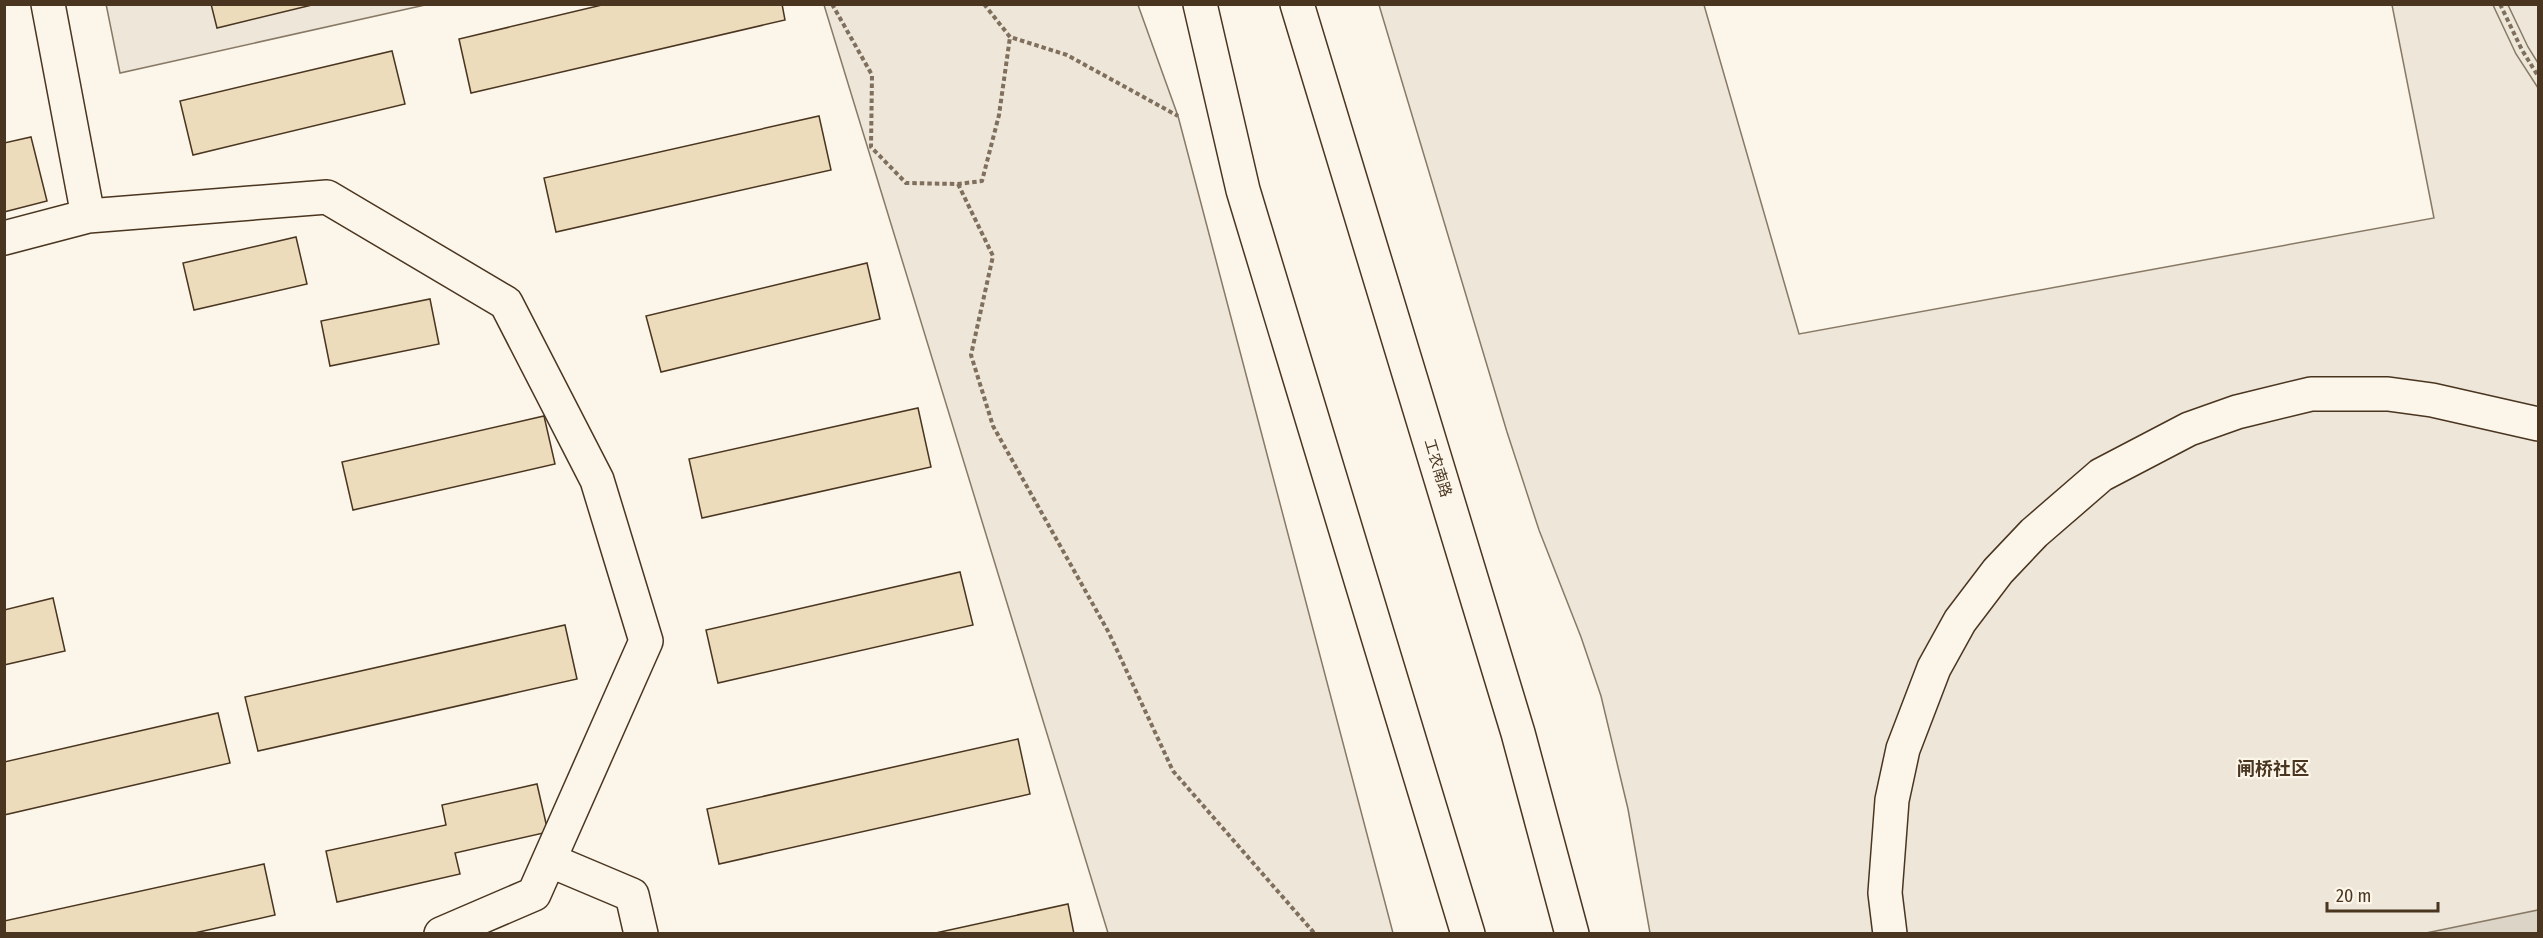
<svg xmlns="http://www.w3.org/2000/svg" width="2543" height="938" font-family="'Fira Sans Condensed','Noto Sans SC',sans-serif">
	<rect width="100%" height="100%" fill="#fbf6e9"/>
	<!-- green -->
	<path fill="#ede6d9" stroke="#887966" stroke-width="1.5" d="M106,4L425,5L120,73Z
		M824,5H1138L1178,116L1393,933H1108Z
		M1379,5H1704L1799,334L2434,218L2392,5H2538V933H1650L1628,809L1601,696L1581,637L1539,530L1507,432Z"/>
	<!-- parking -->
	<path fill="#ede7d9" stroke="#887966" stroke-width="1.5" d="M2493,5H2508L2528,47L2538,63V88L2516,54Z"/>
	<!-- water -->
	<path fill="#dcd4c6" stroke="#887966" stroke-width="1.5" d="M2538,910V933H2426Z"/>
	<!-- building -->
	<path fill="#ecdcbc" stroke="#4a3520" stroke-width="1.5" d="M211,4H316L217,28Z
		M606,4H782L785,20L471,93L459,39Z
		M392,51L405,104L193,155L180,101Z
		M819,116L831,170L556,232L544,178Z
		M31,137L47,201L4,212V143Z
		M296,237L307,284L194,310L183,263Z
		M867,263L880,319L661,372L646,316Z
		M430,299L439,344L330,366L321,321Z
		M918,408L931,467L702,518L689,459Z
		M544,416L555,464L353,510L342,462Z
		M960,572L973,625L718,683L706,630Z
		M53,598L65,651L4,665V610Z
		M565,625L577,679L258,751L245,697Z
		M218,713L230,763L4,815V762Z
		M1018,739L1030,794L719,864L707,809Z
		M537,784L548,832L455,853L460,874L337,902L326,851L446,825L442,805Z
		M264,864L275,915L190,934H4V921Z
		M1068,904L1074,934H931Z"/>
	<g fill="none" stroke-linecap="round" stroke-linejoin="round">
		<!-- minor casing -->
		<g stroke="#4a3520" stroke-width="36">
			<path id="minor" d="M48,4L88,216
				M4,238L88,216L327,197L506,303L597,480L646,641L534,894L441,934
				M549,860L632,895L641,934
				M1890,934L1885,893L1892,800L1903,749L1934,668L1960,621L1998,571L2034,533L2101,475L2189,429L2237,412L2311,394H2388L2432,400L2538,424"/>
		</g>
		<!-- major casing -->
		<g stroke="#4a3520" stroke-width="36">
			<path id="major" d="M1200,4L1243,190L1468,934
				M1297,4L1518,733L1572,934"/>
		</g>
		<!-- path -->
		<path stroke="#7f6f5c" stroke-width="4" stroke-dasharray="4.5 3" stroke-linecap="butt" d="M832,4L872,75L871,147L906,183L958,184L982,181L999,115L1010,37
			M984,4L1010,37L1067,55L1178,116
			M2500,4L2522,50L2538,76
			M958,184L993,256L971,355L993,426L1109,633L1173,771L1315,934"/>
		<!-- minor -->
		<use href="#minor" stroke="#fbf6e9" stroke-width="33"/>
		<!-- major -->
		<use href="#major" stroke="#fbf6e9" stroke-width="33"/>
	</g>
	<g text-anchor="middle" stroke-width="4.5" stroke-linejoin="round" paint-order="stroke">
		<!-- street labels -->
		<g font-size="15" fill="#4a3520" stroke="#fbf6e9">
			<text transform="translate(1438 468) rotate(73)" y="5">工农南路</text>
		</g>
		<!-- quarter labels -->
		<g font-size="18" font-weight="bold" fill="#4a3520" stroke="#fbf6e9">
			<text x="2273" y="775">闸桥社区</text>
		</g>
	</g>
	<!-- border -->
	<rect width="2543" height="938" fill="none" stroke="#4a3520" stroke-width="12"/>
	<!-- scale -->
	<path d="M2327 902v9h111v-9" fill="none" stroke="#4a3520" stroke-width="3"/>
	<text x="2336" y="902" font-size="18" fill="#4a3520" stroke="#fbf6e9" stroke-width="4.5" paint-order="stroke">20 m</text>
</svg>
